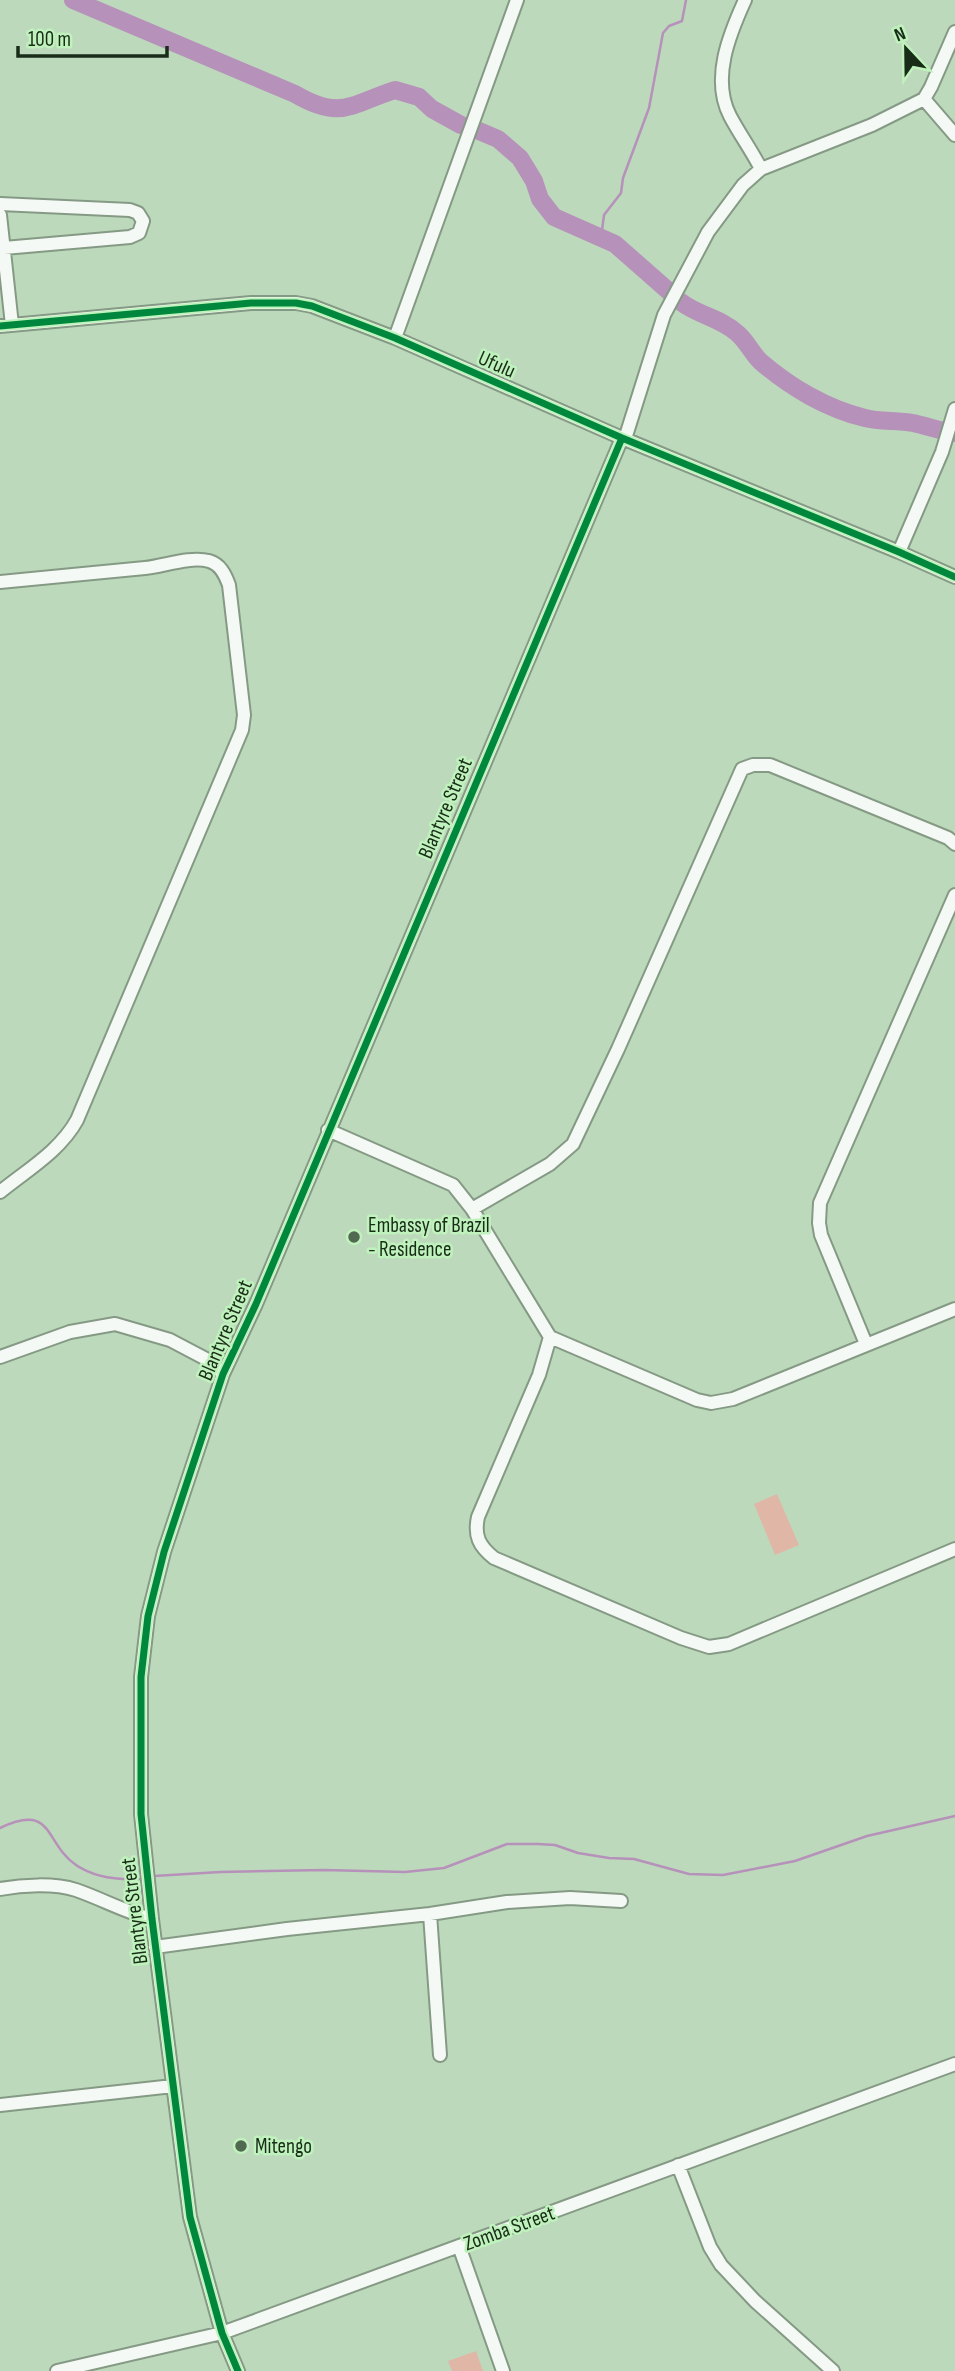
<svg xmlns="http://www.w3.org/2000/svg" width="955" height="2371" font-family="'Sofia Sans Condensed',sans-serif">
	<rect width="100%" height="100%" fill="#bdd9bc"/>
	<!-- park -->
	<path fill="#e0b7a7" d="M777,1494L799,1545L775,1555L754,1504Z
		M476,2351L483,2371H452L448,2361Z"/>
	<g fill="none" stroke-linecap="round" stroke-linejoin="round">
		<!-- stream -->
		<path stroke="#b691ba" stroke-width="2.5" d="M601,238L604,215L621,193L623,178L649,108L663,33L669,26L682,21L686,0
			M0,1828C54,1802 44,1843 76,1865C95,1878 117,1880 139,1879
			M154,1876L220,1872L324,1870L405,1872L444,1868L507,1844H538L555,1845L578,1853L609,1858L634,1859L689,1874L723,1875L795,1861L867,1836L955,1816"/>
		<!-- river -->
		<path stroke="#b691ba" stroke-width="18" d="M73,0L295,94C341,121 351,104 395,90L419,97L432,109L461,125
			M479,131L498,139L520,158L534,181L540,199L554,217L615,244L673,295
			M681,302C697,315 721,318 737,333C747,341 752,354 761,362C790,387 827,409 865,418C880,422 897,420 913,423C927,426 940,431 955,433"/>
		<!-- minor casing -->
		<g stroke="#859a84" stroke-width="16">
			<path id="minor" d="M745,0C729,35 711,79 730,116C740,135 752,151 761,169
				M924,99L955,135
				M0,204L130,210L138,213L143,221L139,233L130,237L4,248
				M0,215L12,325
				M0,326L251,303H296L312,306L395,338L622,438L899,552L955,577
				M395,338L517,0
				M625,439L664,315L708,232L743,185L761,169L872,125L924,99L931,87L955,32
				M899,552L942,452L955,409
				M0,582C48,577 97,573 145,568C164,566 190,556 209,561C220,564 225,574 229,585L244,715L242,730L234,749L77,1120C60,1151 27,1170 0,1192
				M328,1130L453,1185L472,1209L550,1337L697,1400L711,1403L733,1399L955,1309
				M472,1209L550,1164L573,1144L618,1049L742,769L753,765H770L948,838L955,844
				M550,1337L539,1375L478,1517C474,1536 479,1546 494,1558L681,1638L709,1647L729,1644L955,1549
				M866,1344L821,1235L819,1223L820,1203L955,895
				M0,1357L70,1332L115,1324L170,1340L208,1360L223,1374
				M0,1889C22,1885 54,1883 76,1890C102,1899 125,1912 152,1919
				M430,1914L440,2055
				M155,1947L287,1929L430,1914L507,1902L570,1898L621,1901
				M0,2105L173,2086
				M678,2165L710,2247L721,2265L755,2301L833,2371
				M459,2246L503,2371
				M57,2371L222,2333L955,2064
				M238,2371L222,2333L190,2217L152,1919L141,1814V1677L148,1616L164,1552L223,1374L256,1304L622,438"/>
		</g>
		<!-- minor -->
		<use href="#minor" stroke="#f5f9f5" stroke-width="12"/>
		<!-- cycleway casing -->
		<g stroke="#bff2bc" stroke-width="11">
			<path id="cycleway" d="M0,326L251,303H296L312,306L395,338L622,438L899,552L955,577
				M238,2371L222,2333L190,2217L152,1919L141,1814V1677L148,1616L164,1552L223,1374L256,1304L622,438"/>
		</g>
		<!-- cycleway -->
		<use href="#cycleway" stroke="#00873e" stroke-width="7"/>
	</g>
	<!-- markers -->
	<g fill="#526951" stroke="#bff2bc" stroke-width="2.5">
		<circle cx="354" cy="1237" r="7"/>
		<circle cx="241" cy="2146" r="7"/>
	</g>
	<g text-anchor="middle" stroke-width="5" stroke-linejoin="round" paint-order="stroke">
		<!-- street labels -->
		<g font-size="21" fill="#192c18" stroke="#bff2bc">
			<text transform="translate(497 364) rotate(24)" y="7">Ufulu</text>
			<text transform="translate(445 808) rotate(-67)" y="7">Blantyre Street</text>
			<text transform="translate(225 1330) rotate(-67)" y="7">Blantyre Street</text>
			<text transform="translate(134 1911) rotate(-97)" y="7">Blantyre Street</text>
			<text transform="translate(509 2228) rotate(-20)" y="7">Zomba Street</text>
		</g>
		<!-- poi labels -->
		<g font-size="21" fill="#192c18" stroke="#bff2bc" text-anchor="start">
			<text x="368" y="1232">Embassy of Brazil<tspan x="368" dy="24">- Residence</tspan></text>
			<text x="255" y="2153">Mitengo</text>
		</g>
	</g>
	<!-- north arrow -->
	<g transform="translate(906 49) rotate(338)" stroke="#bff2bc" stroke-width="5" paint-order="stroke">
	<path d="M0-5L12 26L0 18L-12 26Z" fill="#192c18"/>
	<text y="-10" font-size="19" font-weight="bold" text-anchor="middle" fill="#192c18">N</text>
	</g>
	<!-- scale -->
	<path d="M18 46v10h149v-10" fill="none" stroke="#192c18" stroke-width="3.5"/>
	<text x="28" y="46" font-size="21" fill="#192c18" stroke="#bff2bc" stroke-width="5" paint-order="stroke">100 m</text>
</svg>
